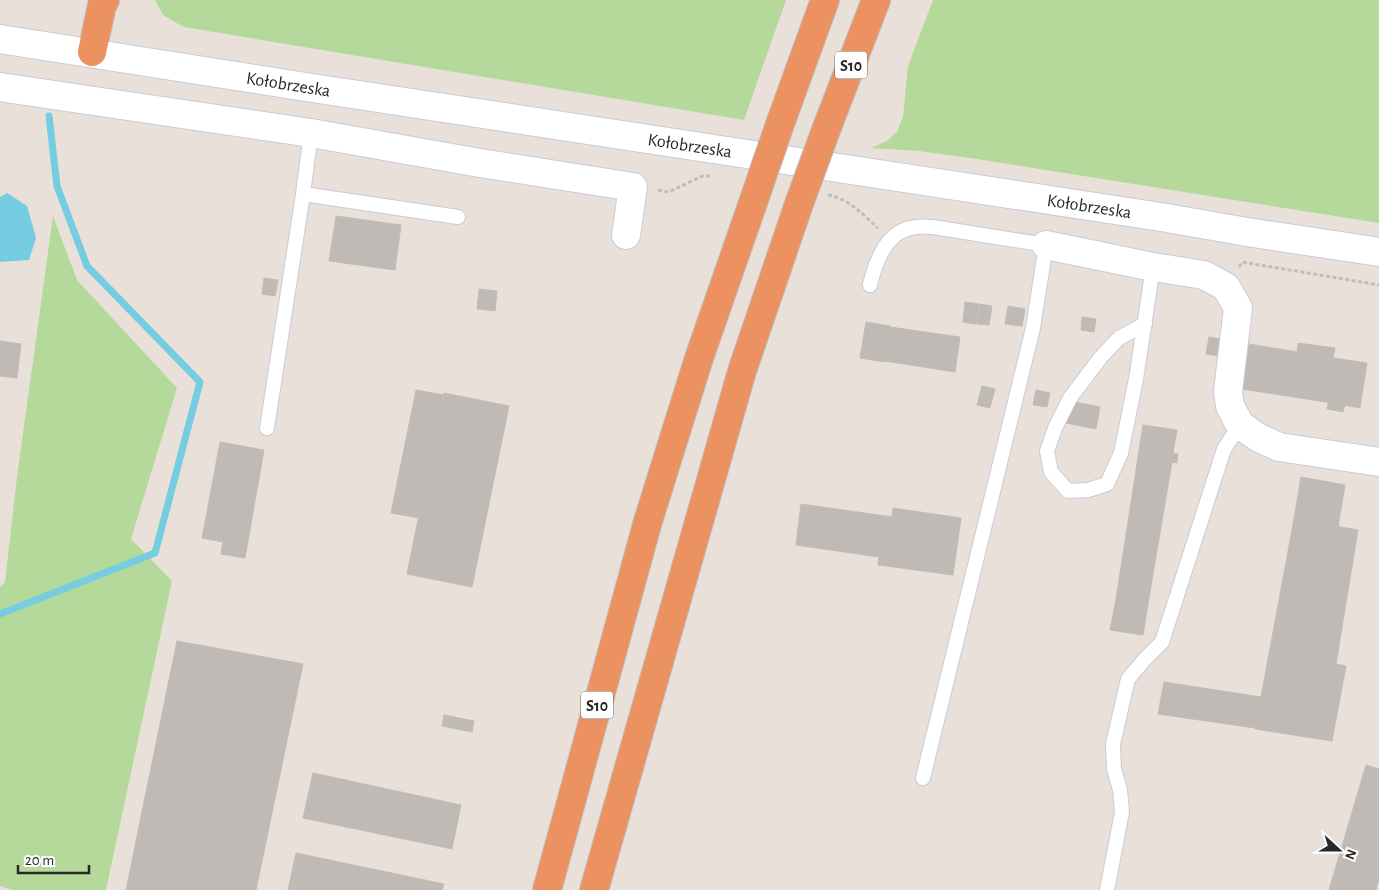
<svg xmlns="http://www.w3.org/2000/svg" width="1379" height="890" font-family="'Alegreya Sans',sans-serif">
	<rect width="100%" height="100%" fill="#e8e0d9"/>
	<!-- green -->
	<path fill="#b5d99b" d="M155,0H786L744,120L184,27L164,16Z
		M933,0H1379V223L977,159L919,151L871,148L887,141L897,132L903,117L908,66Z
		M53,216L77,280L177,388L131,539L172,581L106,890H13L0,886V587L5,582L17,477Z"/>
	<!-- water -->
	<path fill="#76cce0" d="M7,193L27,206L36,238L29,260L0,262V197Z"/>
	<g fill="none" stroke-linecap="round" stroke-linejoin="round">
		<!-- stream -->
		<path stroke="#76cce0" stroke-width="7" d="M0,614L155,553L200,382L87,266L57,186L49,116"/>
	</g>
	<!-- building -->
	<path fill="#c0bab6" stroke="#c3bcb4" d="M336,216L401,225L395,270L329,261Z
		M264,278L278,280L275,296L262,294Z
		M479,289L497,291L495,311L477,309Z
		M965,302L979,304L976,324L963,322Z
		M980,304L992,306L989,325L977,324Z
		M1008,306L1025,309L1022,326L1005,324Z
		M1082,317L1096,319L1094,332L1081,330Z
		M866,322L890,326L885,362L860,358Z
		M890,327L960,337L955,372L885,361Z
		M1209,337L1220,339L1218,356L1206,354Z
		M0,341L21,344L17,378L0,376Z
		M1298,343L1335,348L1333,358L1297,352Z
		M1249,344L1334,358L1326,402L1242,389Z
		M1334,358L1367,363L1360,408L1326,402Z
		M982,386L995,389L990,408L977,405Z
		M416,390L444,395L419,518L391,513Z
		M1036,390L1050,393L1047,407L1033,405Z
		M444,393L509,406L472,587L407,574Z
		M1070,401L1100,407L1096,429L1066,423Z
		M1328,403L1345,405L1343,412L1327,409Z
		M1143,425L1177,430L1173,453L1178,454L1177,463L1172,462L1148,604L1116,599Z
		M220,442L264,450L245,558L221,554L223,542L202,538Z
		M1301,477L1345,485L1338,527L1294,519Z
		M801,504L893,517L886,566L878,565L879,557L796,545Z
		M893,508L961,518L953,575L886,566Z
		M1294,519L1358,530L1336,664L1346,666L1332,741L1255,729Z
		M1116,599L1148,604L1143,635L1110,630Z
		M177,641L303,664L256,890H126Z
		M1164,682L1261,697L1255,728L1158,714Z
		M444,715L474,721L472,732L442,726Z
		M1366,765L1379,769V878L1376,890H1329Z
		M313,773L461,805L452,849L303,818Z
		M296,853L444,884L442,890H288Z"/>
	<g fill="none" stroke-linecap="round" stroke-linejoin="round">
		<!-- service casing -->
		<g stroke="#c8ccd7" stroke-width="16">
			<path id="service" d="M303,194L458,217
				M870,285C876,260 887,229 917,227C923,226 928,227 933,227L1046,245L1033,328L923,778
				M1145,324L1119,338L1101,357L1070,398L1055,428L1047,451L1051,472L1068,491L1088,490L1107,484L1121,453L1136,379L1153,267
				M267,428L303,194L311,133
				M1107,890L1122,812L1120,790L1114,769L1113,744L1128,679L1144,660L1162,642L1224,449L1240,425"/>
		</g>
		<!-- minor casing -->
		<g stroke="#c8ccd7" stroke-width="30">
			<path id="minor" d="M0,87L311,133L474,162L633,187L626,235
				M1046,245L1153,267L1204,275L1226,287L1238,308L1228,391L1230,406L1240,425L1259,438L1279,447L1379,462"/>
		</g>
		<!-- secondary casing -->
		<g stroke="#c8ccd7" stroke-width="30">
			<g id="secondary">
				<path id="s1" d="M0,39L319,89L1161,217L1247,232L1379,252"/>
			</g>
		</g>
		<!-- motorway casing -->
		<g stroke="#bebebe" stroke-width="30">
			<path id="motorway" d="M92,52L102,5L105,0
				M780,124L825,0
				M826,130L876,0
				M547,890L648,521L699,358L756,194
				M594,890L742,371L800,201"/>
		</g>
		<!-- path -->
		<path stroke="#bebebe" stroke-width="3" stroke-dasharray="4 2.5" stroke-linecap="butt" d="M658,190L669,192L702,176H711
			M828,195C848,198 863,215 878,228
			M1239,267L1242,262L1379,285"/>
		<!-- service -->
		<use href="#service" stroke="#fff" stroke-width="14"/>
		<!-- minor -->
		<use href="#minor" stroke="#fff" stroke-width="28"/>
		<!-- secondary -->
		<use href="#secondary" stroke="#fff" stroke-width="28"/>
		<!-- motorway -->
		<use href="#motorway" stroke="#ec9260" stroke-width="28"/>
		<!-- motorway-bridge casing -->
		<g stroke="#bebebe" stroke-width="30" stroke-linecap="butt">
			<path id="motorway-bridge" d="M756,194L780,124
				M800,201L826,130"/>
		</g>
		<!-- motorway-bridge -->
		<use href="#motorway-bridge" stroke="#ec9260" stroke-width="28"/>
	</g>
	<g text-anchor="middle" stroke-width="5" stroke-linejoin="round" paint-order="stroke">
		<!-- shield labels -->
		<g fill="#fff" stroke="#686868" stroke-width="1">
			<rect x="835" y="51.5" width="32" height="27" rx="4"/>
			<rect x="581" y="691.5" width="32" height="27" rx="4"/>
		</g>
		<g font-size="16" font-weight="bold" fill="#272727">
			<text x="851" y="71">S10</text>
			<text x="597" y="711">S10</text>
		</g>
		<!-- street labels -->
		<g font-size="18" fill="#272727" stroke="#fff">
			<text dy="6" stroke="none"><textPath href="#s1" startOffset="292">Kołobrzeska</textPath></text>
			<text dy="6" stroke="none"><textPath href="#s1" startOffset="698">Kołobrzeska</textPath></text>
			<text dy="6" stroke="none"><textPath href="#s1" startOffset="1102">Kołobrzeska</textPath></text>
		</g>
	</g>
	<!-- north arrow -->
	<g transform="translate(1339 850) rotate(111)" stroke="#ffffff" stroke-width="4" paint-order="stroke">
	<path d="M0-4L9 19L0 12L-9 19Z" fill="#272727"/>
	<text y="-8" font-size="14" font-weight="bold" text-anchor="middle" fill="#272727">N</text>
	</g>
	<!-- scale -->
	<path d="M18 865v8h71v-8" fill="none" stroke="#272727" stroke-width="2.5"/>
	<text x="25" y="865" font-size="15" fill="#272727" stroke="#ffffff" stroke-width="4" paint-order="stroke">20 m</text>
</svg>
